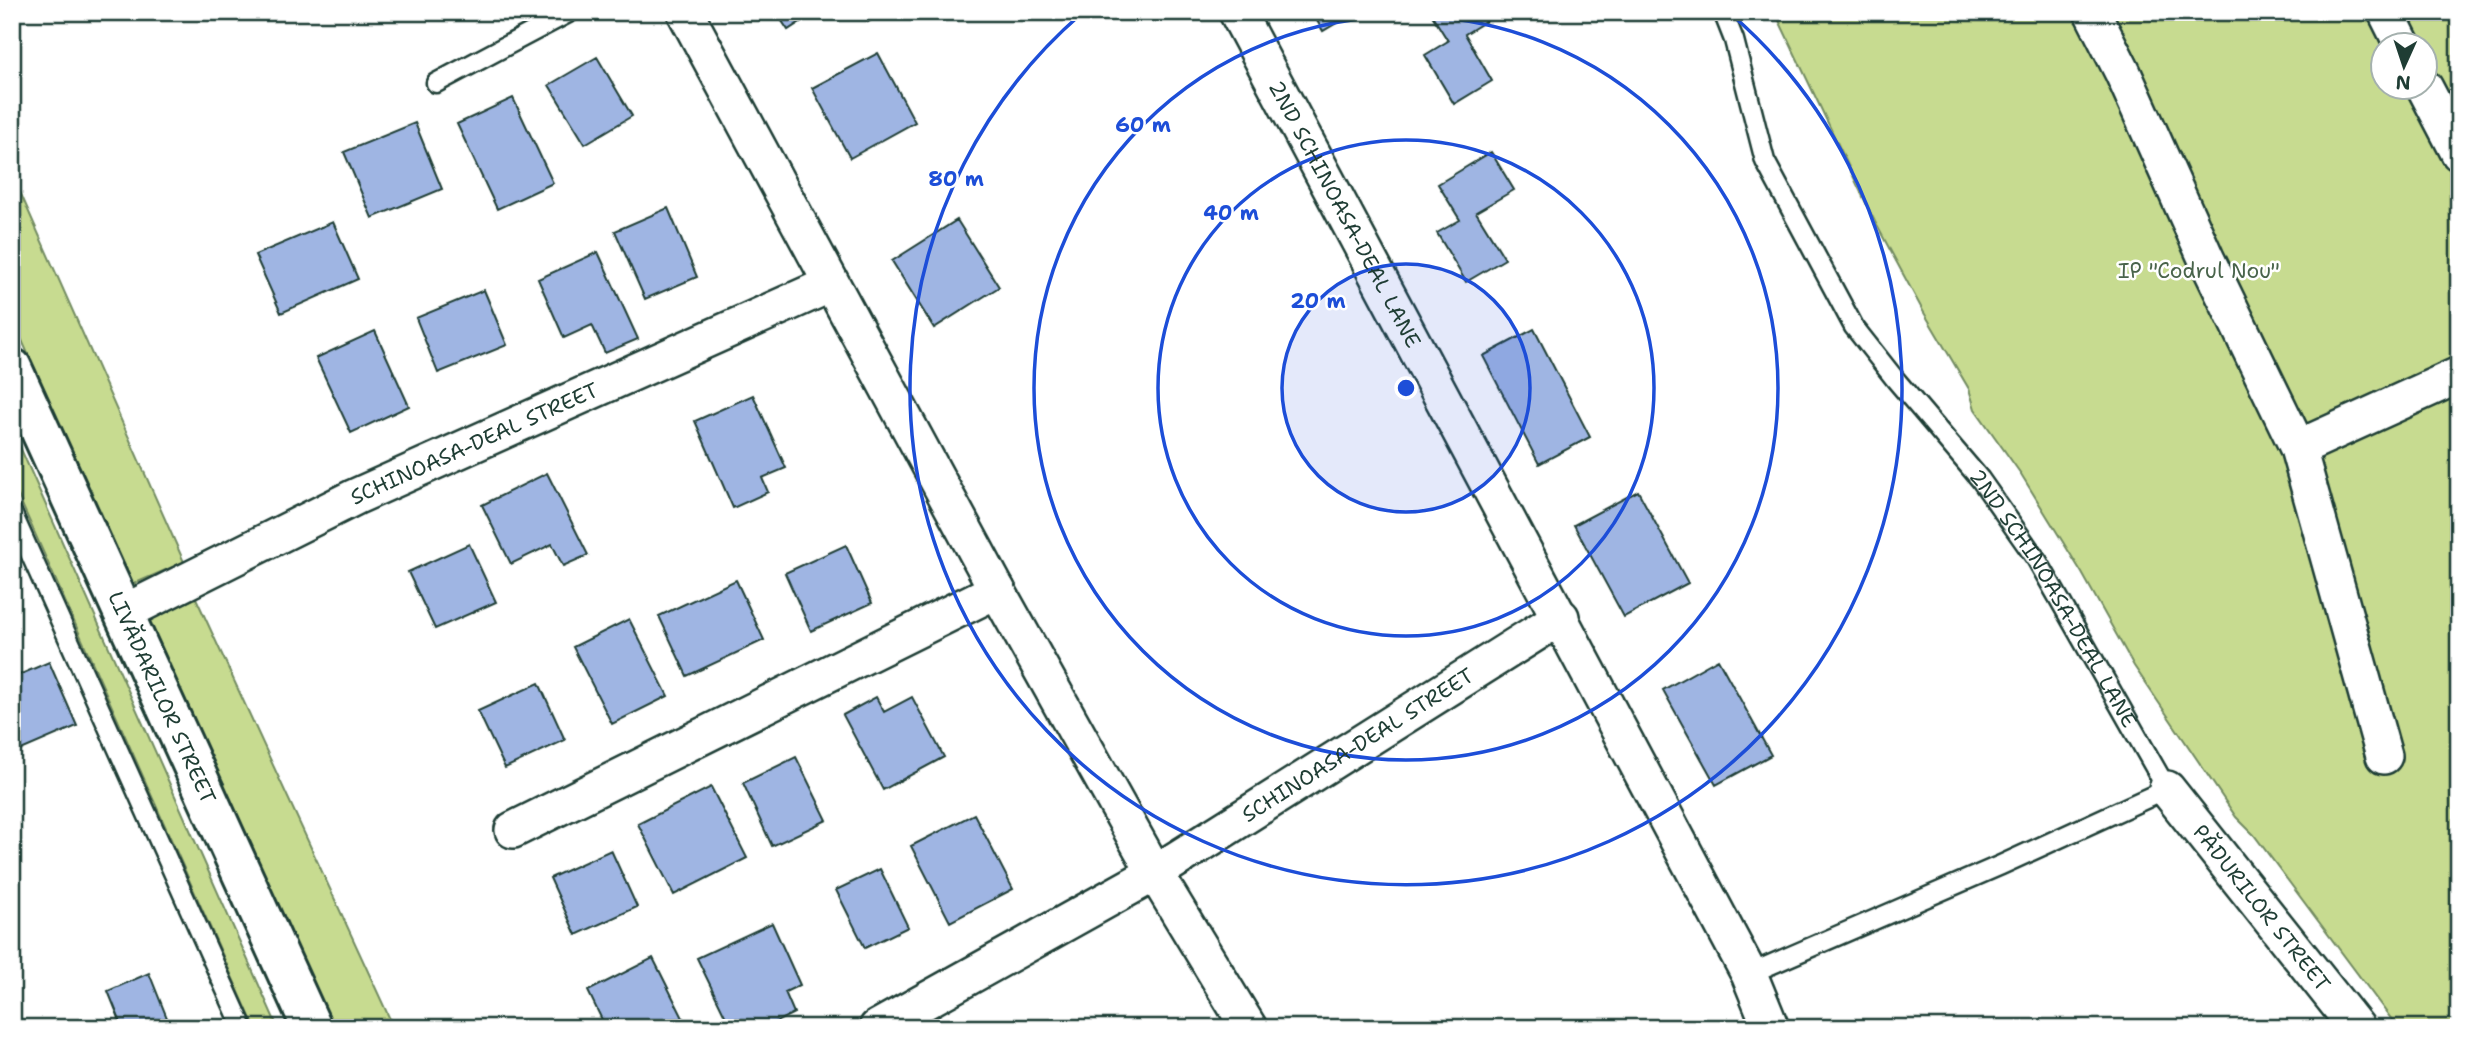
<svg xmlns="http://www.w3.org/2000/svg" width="2471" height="1040" font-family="'Shantell Sans',sans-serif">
	<rect width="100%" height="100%" fill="#fff"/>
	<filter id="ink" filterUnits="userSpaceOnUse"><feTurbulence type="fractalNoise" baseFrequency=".0143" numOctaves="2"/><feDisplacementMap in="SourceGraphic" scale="14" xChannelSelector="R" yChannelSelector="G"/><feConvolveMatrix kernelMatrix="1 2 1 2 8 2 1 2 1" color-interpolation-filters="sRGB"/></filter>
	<g filter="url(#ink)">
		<!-- green -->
		<path fill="#c7db90" stroke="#738c62" stroke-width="2" fill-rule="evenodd" d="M1775,12H2459V1028H2398L2254,835L2236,817L2134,666L2082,573L2021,474L1975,409L1969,389L1923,311L1875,222ZM2384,46H2426V88H2384Z
			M12,174L184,562L131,585L12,318Z
			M12,429L278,1028H255L12,482Z
			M196,598L394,1028H332L145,621Z"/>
		<!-- building -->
		<path fill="#9fb5e3" stroke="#1f3d34" stroke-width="2" d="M776,12H813L814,13L788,30Z
			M862,12H884L868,22Z
			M1312,12H1355L1323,31Z
			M1430,12H1501L1465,34L1492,81L1454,104L1425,55L1448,41Z
			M878,53L915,122L850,158L812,88Z
			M597,57L632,116L585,144L549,85Z
			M513,98L553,183L497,209L457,124Z
			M415,123L442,189L372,218L344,152Z
			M1491,152L1514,190L1476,212L1505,259L1466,282L1437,233L1460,220L1438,184Z
			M668,208L697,277L645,299L615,231Z
			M957,220L999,287L934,328L892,261Z
			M333,222L358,279L281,313L255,255Z
			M598,252L638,339L605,353L592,325L564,338L538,279Z
			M484,290L507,345L438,373L416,318Z
			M1534,329L1590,437L1539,464L1483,356Z
			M375,331L409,406L351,433L316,358Z
			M753,395L786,468L762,478L768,492L733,508L695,421Z
			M547,473L588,555L563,566L552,544L511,564L482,505Z
			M1638,491L1688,583L1624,617L1574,525Z
			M469,544L496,602L435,629L408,572Z
			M846,545L872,603L811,631L785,573Z
			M736,580L764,640L687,676L659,616Z
			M629,619L668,696L612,724L573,647Z
			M1718,659L1771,755L1716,785L1663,690Z
			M49,662L77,726L12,754V678Z
			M539,683L565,740L505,768L478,711Z
			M876,697L884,712L912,697L944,757L883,790L843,715Z
			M796,757L827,820L772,846L743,783Z
			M711,787L747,858L674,895L638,824Z
			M974,814L1013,889L950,922L911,846Z
			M611,850L637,907L576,935L550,878Z
			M880,869L908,927L865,948L836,890Z
			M772,923L800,985L785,992L794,1013L764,1028H731L697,958Z
			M653,958L688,1028H606L588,991Z
			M149,973L171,1028H123L108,991Z"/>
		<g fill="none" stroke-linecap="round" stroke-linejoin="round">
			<!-- lane casing -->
			<g stroke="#1f3d34" stroke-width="23">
				<g id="lane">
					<path id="s1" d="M1723,12L1734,40L1765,161L1854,327L1895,379L1980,479L2037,560L2167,789L2001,865L1749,974"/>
					<path d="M436,83L570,12"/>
					<path d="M12,513L243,1028"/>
				</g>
			</g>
			<!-- street casing -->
			<g stroke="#1f3d34" stroke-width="40">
				<g id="street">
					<path d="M685,12L997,590L1155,873L1249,1028"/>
					<path id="s2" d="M1237,12L1749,974L1771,1028"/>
					<path d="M2092,12L2123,73L2206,258L2298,448L2384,756"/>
					<path d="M2386,12L2403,46"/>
					<path d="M2425,88L2459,153"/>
					<path d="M2298,448L2459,375"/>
					<path id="s3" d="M123,613L355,497L831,284"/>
					<path id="s4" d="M2167,789L2357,1028"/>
					<path d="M513,830L997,590"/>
					<path id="s5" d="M877,1028L1155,873L1561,617"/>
				</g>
			</g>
			<!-- secondary casing -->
			<g stroke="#1f3d34" stroke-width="44">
				<g id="secondary">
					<path id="s6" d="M12,368L312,1028"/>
				</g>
			</g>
			<!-- lane -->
			<use href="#lane" stroke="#fff" stroke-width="18"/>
			<!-- street -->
			<use href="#street" stroke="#fff" stroke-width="35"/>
			<!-- secondary -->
			<use href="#secondary" stroke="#fff" stroke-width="38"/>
		</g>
	</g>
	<!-- distance rings -->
	<circle cx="1406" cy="388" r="124" fill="#1d4ed8" fill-opacity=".12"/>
	<g fill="none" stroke="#1d4ed8" stroke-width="3.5">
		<circle cx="1406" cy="388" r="124"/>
		<circle cx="1406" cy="388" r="248"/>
		<circle cx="1406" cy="388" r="372"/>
		<path d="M1731 14A496 496 0 1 1 1081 14"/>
	</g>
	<g text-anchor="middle" stroke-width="5" stroke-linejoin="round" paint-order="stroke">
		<!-- street labels -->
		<g font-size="21" fill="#1f3d34" stroke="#fff">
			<text dy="7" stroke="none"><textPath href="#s2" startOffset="229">2ND SCHINOASA-DEAL LANE</textPath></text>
			<text dy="7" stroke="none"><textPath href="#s3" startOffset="390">SCHINOASA-DEAL STREET</textPath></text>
			<text dy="7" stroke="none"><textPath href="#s1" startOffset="681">2ND SCHINOASA-DEAL LANE</textPath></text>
			<text dy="7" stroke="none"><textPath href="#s6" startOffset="362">LIVĂDARILOR STREET</textPath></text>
			<text dy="7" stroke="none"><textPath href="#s5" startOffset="558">SCHINOASA-DEAL STREET</textPath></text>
			<text dy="7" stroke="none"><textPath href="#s4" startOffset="152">PĂDURILOR STREET</textPath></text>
		</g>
		<!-- park labels -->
		<g font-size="21" fill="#49644b" stroke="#fff">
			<text x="2199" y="278">IP "Codrul Nou"</text>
		</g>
	</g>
	<circle cx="1406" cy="388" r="10" fill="#1d4ed8" stroke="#fff" stroke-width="3.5"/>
	<g font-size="21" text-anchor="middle" font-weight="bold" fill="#1d4ed8" stroke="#fff" stroke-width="5" stroke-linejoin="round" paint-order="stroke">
		<text x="1143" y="132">60 m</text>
		<text x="956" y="186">80 m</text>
		<text x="1231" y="220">40 m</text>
		<text x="1318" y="308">20 m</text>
	</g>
	<!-- margin -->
	<rect width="2471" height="1040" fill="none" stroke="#fff" stroke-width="42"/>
	<rect x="21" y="21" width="2429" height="998" fill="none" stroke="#1f3d34" stroke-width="2.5" filter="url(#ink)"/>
	<!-- north arrow -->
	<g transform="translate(2404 66) rotate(183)"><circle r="33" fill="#ffffff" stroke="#a5b1ae" stroke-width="2"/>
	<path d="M0-5L12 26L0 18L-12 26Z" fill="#1f3d34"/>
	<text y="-10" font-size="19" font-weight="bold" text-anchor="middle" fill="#1f3d34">N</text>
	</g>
</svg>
